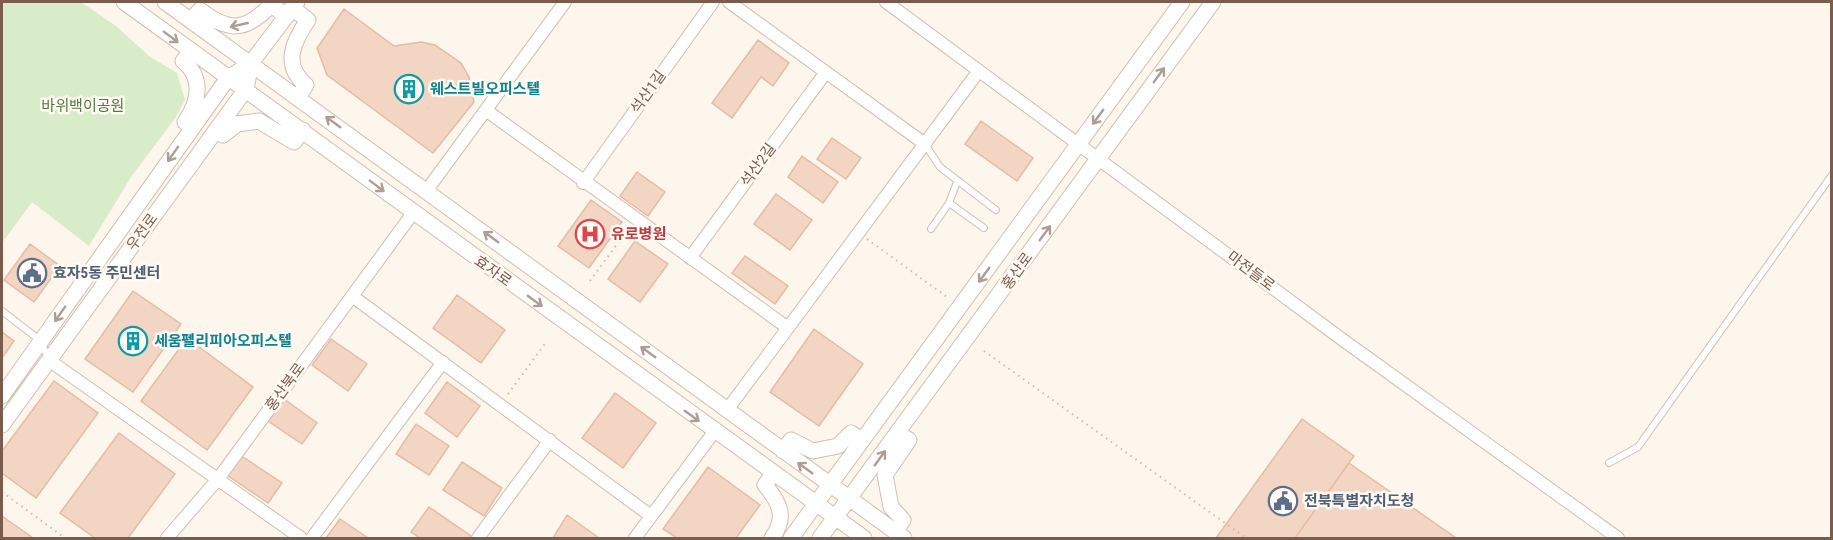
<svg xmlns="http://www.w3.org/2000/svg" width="1833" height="540" font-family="'Roboto Condensed','Noto Sans KR',sans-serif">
	<rect width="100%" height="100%" fill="#fdf6ec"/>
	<!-- green -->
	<path fill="#d8ecc9" d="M2,2H81L116,26L149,56L177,73L185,100L176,117L131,177L89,246L32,202L2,243Z"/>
	<!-- building -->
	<path fill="#f3d5c3" stroke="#e6bba3" stroke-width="1.5" d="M344,9L394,46L421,42L435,45L461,63L469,77L474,102L433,153L327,75L317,48Z
		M758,40L789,63L773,86L761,77L732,118L712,103Z
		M981,121L1033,158L1017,181L965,144Z
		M832,138L861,158L846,179L817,159Z
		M802,156L838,182L823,203L788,177Z
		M637,172L665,192L648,216L620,196Z
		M776,194L812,220L790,250L754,224Z
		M591,200L622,222L589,268L558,246Z
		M635,241L668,264L640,302L608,279Z
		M30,244L60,266L34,302L4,280Z
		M745,256L788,286L775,304L732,273Z
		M133,291L181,324L133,392L85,359Z
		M457,295L505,330L481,363L433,328Z
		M814,329L863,364L819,426L770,392Z
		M2,332L14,341L2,358Z
		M187,338L253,387L207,450L141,401Z
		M331,339L367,364L348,391L312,365Z
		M54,381L98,413L36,498L2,473V451Z
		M447,382L480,406L457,437L425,413Z
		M615,393L656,423L623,468L582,438Z
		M284,399L317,423L302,444L268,421Z
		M1302,419L1354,456L1295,538H1216Z
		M416,424L449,446L429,475L396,454Z
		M119,433L175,474L128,538H95L60,513Z
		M240,455L282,483L268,503L227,475Z
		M462,462L502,488L484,516L443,490Z
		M1349,463L1456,538H1295Z
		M708,467L760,505L736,538H677L663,529Z
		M429,507L471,536L470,538H420L411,532Z
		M567,515L599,538H553Z
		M2,516L33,538H2Z
		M340,519L368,538H326Z"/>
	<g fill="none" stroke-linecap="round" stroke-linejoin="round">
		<!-- service casing -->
		<g stroke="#d1beb0" stroke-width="8">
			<path id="service" d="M925,144L940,167L996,210
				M949,203L984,228
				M931,229L949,203L957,182
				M2,311L41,341L48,358
				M1609,463L1638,447L1832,175"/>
		</g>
		<!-- minor casing -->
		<g stroke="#d1beb0" stroke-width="14">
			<path id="minor" d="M729,2L925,144
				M886,2L1343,340L1618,538
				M487,111L788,328
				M583,183L713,2
				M427,190L565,2
				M690,258L826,72
				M352,296L651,516
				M50,361L301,538
				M727,410L978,72
				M167,538L218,479L413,213
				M312,538L443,362
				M478,538L550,440
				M635,538L714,432"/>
		</g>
		<!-- tertiary casing -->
		<g stroke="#d1beb0" stroke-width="17">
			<path id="tertiary" d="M124,2L864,538
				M165,2L904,538
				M292,8L308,20C293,42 282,65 306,85L298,97
				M191,20L200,10C229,32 245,32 271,5L287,16
				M185,122C199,102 204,78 183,61L190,52
				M215,131L223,135L237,124L259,121L294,142L303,130
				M2,396L228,78L251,63L297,2
				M2,425L246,89L251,63
				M783,451L791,440L813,451L838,446L851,433L862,440
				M895,532L903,520L891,507L885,475L909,440L898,433
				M772,538C787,517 780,503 765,485L773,473
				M791,538L1182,2
				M820,538L1213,2"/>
		</g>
		<!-- path -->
		<path stroke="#d9b8a5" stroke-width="2" stroke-dasharray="1.5 4.5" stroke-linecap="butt" d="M867,239L947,297
			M590,281L629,228
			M984,351L1246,538
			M508,394L547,341
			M2,492L65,538"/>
		<!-- service -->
		<use href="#service" stroke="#fff" stroke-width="6"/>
		<!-- minor -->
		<use href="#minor" stroke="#fff" stroke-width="12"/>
		<!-- tertiary -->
		<use href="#tertiary" stroke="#fff" stroke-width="15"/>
	</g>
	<!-- one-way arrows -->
	<defs><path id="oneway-shaft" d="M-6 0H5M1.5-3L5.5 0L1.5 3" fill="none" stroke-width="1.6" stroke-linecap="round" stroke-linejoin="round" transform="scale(1.5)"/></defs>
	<g stroke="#af9d94">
		<use href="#oneway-shaft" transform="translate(239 25) rotate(167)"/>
		<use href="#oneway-shaft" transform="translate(171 37) rotate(37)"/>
		<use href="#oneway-shaft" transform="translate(1159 75) rotate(-54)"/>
		<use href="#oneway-shaft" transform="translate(1098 117) rotate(126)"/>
		<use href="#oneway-shaft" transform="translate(333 122) rotate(-144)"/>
		<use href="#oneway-shaft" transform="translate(173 154) rotate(125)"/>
		<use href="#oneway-shaft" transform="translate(377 186) rotate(37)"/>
		<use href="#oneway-shaft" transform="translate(1045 233) rotate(-54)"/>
		<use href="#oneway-shaft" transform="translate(491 237) rotate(-144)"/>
		<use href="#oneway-shaft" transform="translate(984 275) rotate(126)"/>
		<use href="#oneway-shaft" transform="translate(535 301) rotate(36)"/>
		<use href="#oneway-shaft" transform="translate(60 314) rotate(125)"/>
		<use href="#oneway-shaft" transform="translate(648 352) rotate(-144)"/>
		<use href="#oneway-shaft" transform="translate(692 416) rotate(36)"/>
		<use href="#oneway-shaft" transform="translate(880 458) rotate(-54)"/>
		<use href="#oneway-shaft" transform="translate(805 468) rotate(-144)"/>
	</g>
	<!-- icons -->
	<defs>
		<g id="building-ring" transform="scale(1.5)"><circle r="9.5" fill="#fffaf3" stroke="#0f9aa8" stroke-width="1.5"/><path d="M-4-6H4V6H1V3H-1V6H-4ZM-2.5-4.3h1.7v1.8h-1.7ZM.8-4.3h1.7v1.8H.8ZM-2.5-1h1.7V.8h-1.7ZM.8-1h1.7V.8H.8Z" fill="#0f9aa8"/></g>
		<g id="hospital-ring" transform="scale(1.5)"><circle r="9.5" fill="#fffaf3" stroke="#e0444e" stroke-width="1.5"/><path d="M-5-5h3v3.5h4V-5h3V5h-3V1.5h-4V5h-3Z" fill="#e0444e"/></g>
		<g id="civic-ring" transform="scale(1.5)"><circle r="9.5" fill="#fffaf3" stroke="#5c6f8a" stroke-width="1.5"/><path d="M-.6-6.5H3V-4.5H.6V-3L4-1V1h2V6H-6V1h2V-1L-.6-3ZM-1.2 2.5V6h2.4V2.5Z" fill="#5c6f8a"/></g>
	</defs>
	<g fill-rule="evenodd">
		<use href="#building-ring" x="409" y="89"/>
		<use href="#hospital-ring" x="590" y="234"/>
		<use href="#civic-ring" x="32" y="273"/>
		<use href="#building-ring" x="133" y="341"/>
		<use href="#civic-ring" x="1283" y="501"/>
	</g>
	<g text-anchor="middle" stroke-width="5" stroke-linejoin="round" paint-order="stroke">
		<!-- culture labels -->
		<g font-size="15" font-weight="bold" fill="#0d838f" stroke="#fffaf3" text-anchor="start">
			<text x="430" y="94">웨스트빌오피스텔</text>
			<text x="154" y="346">세움펠리피아오피스텔</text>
		</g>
		<!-- street labels -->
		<g font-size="15" fill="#7a5c4d" stroke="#fffaf3">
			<text transform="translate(648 92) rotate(-54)" y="5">석산1길</text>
			<text transform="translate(758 165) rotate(-54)" y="5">석산2길</text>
			<text transform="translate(142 232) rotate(-54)" y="5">우전로</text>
			<text transform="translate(493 271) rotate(36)" y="5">효자로</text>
			<text transform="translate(1017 271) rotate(-54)" y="5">홍산로</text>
			<text transform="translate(1251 271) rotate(37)" y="5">마전들로</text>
			<text transform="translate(285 387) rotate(-54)" y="5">홍산북로</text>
		</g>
		<!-- park labels -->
		<g font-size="15" fill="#537a41" stroke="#fffaf3">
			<text x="83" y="111">바위백이공원</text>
		</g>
		<!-- health labels -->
		<g font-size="15" font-weight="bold" fill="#be3a42" stroke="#fffaf3" text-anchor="start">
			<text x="611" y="239">유로병원</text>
		</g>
		<!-- service labels -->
		<g font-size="15" font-weight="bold" fill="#4e5e75" stroke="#fffaf3" text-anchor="start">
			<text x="53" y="278">효자5동 주민센터</text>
			<text x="1304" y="506">전북특별자치도청</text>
		</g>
	</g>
	<!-- border -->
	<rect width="1833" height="540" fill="none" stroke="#7a5c4d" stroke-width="6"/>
</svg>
